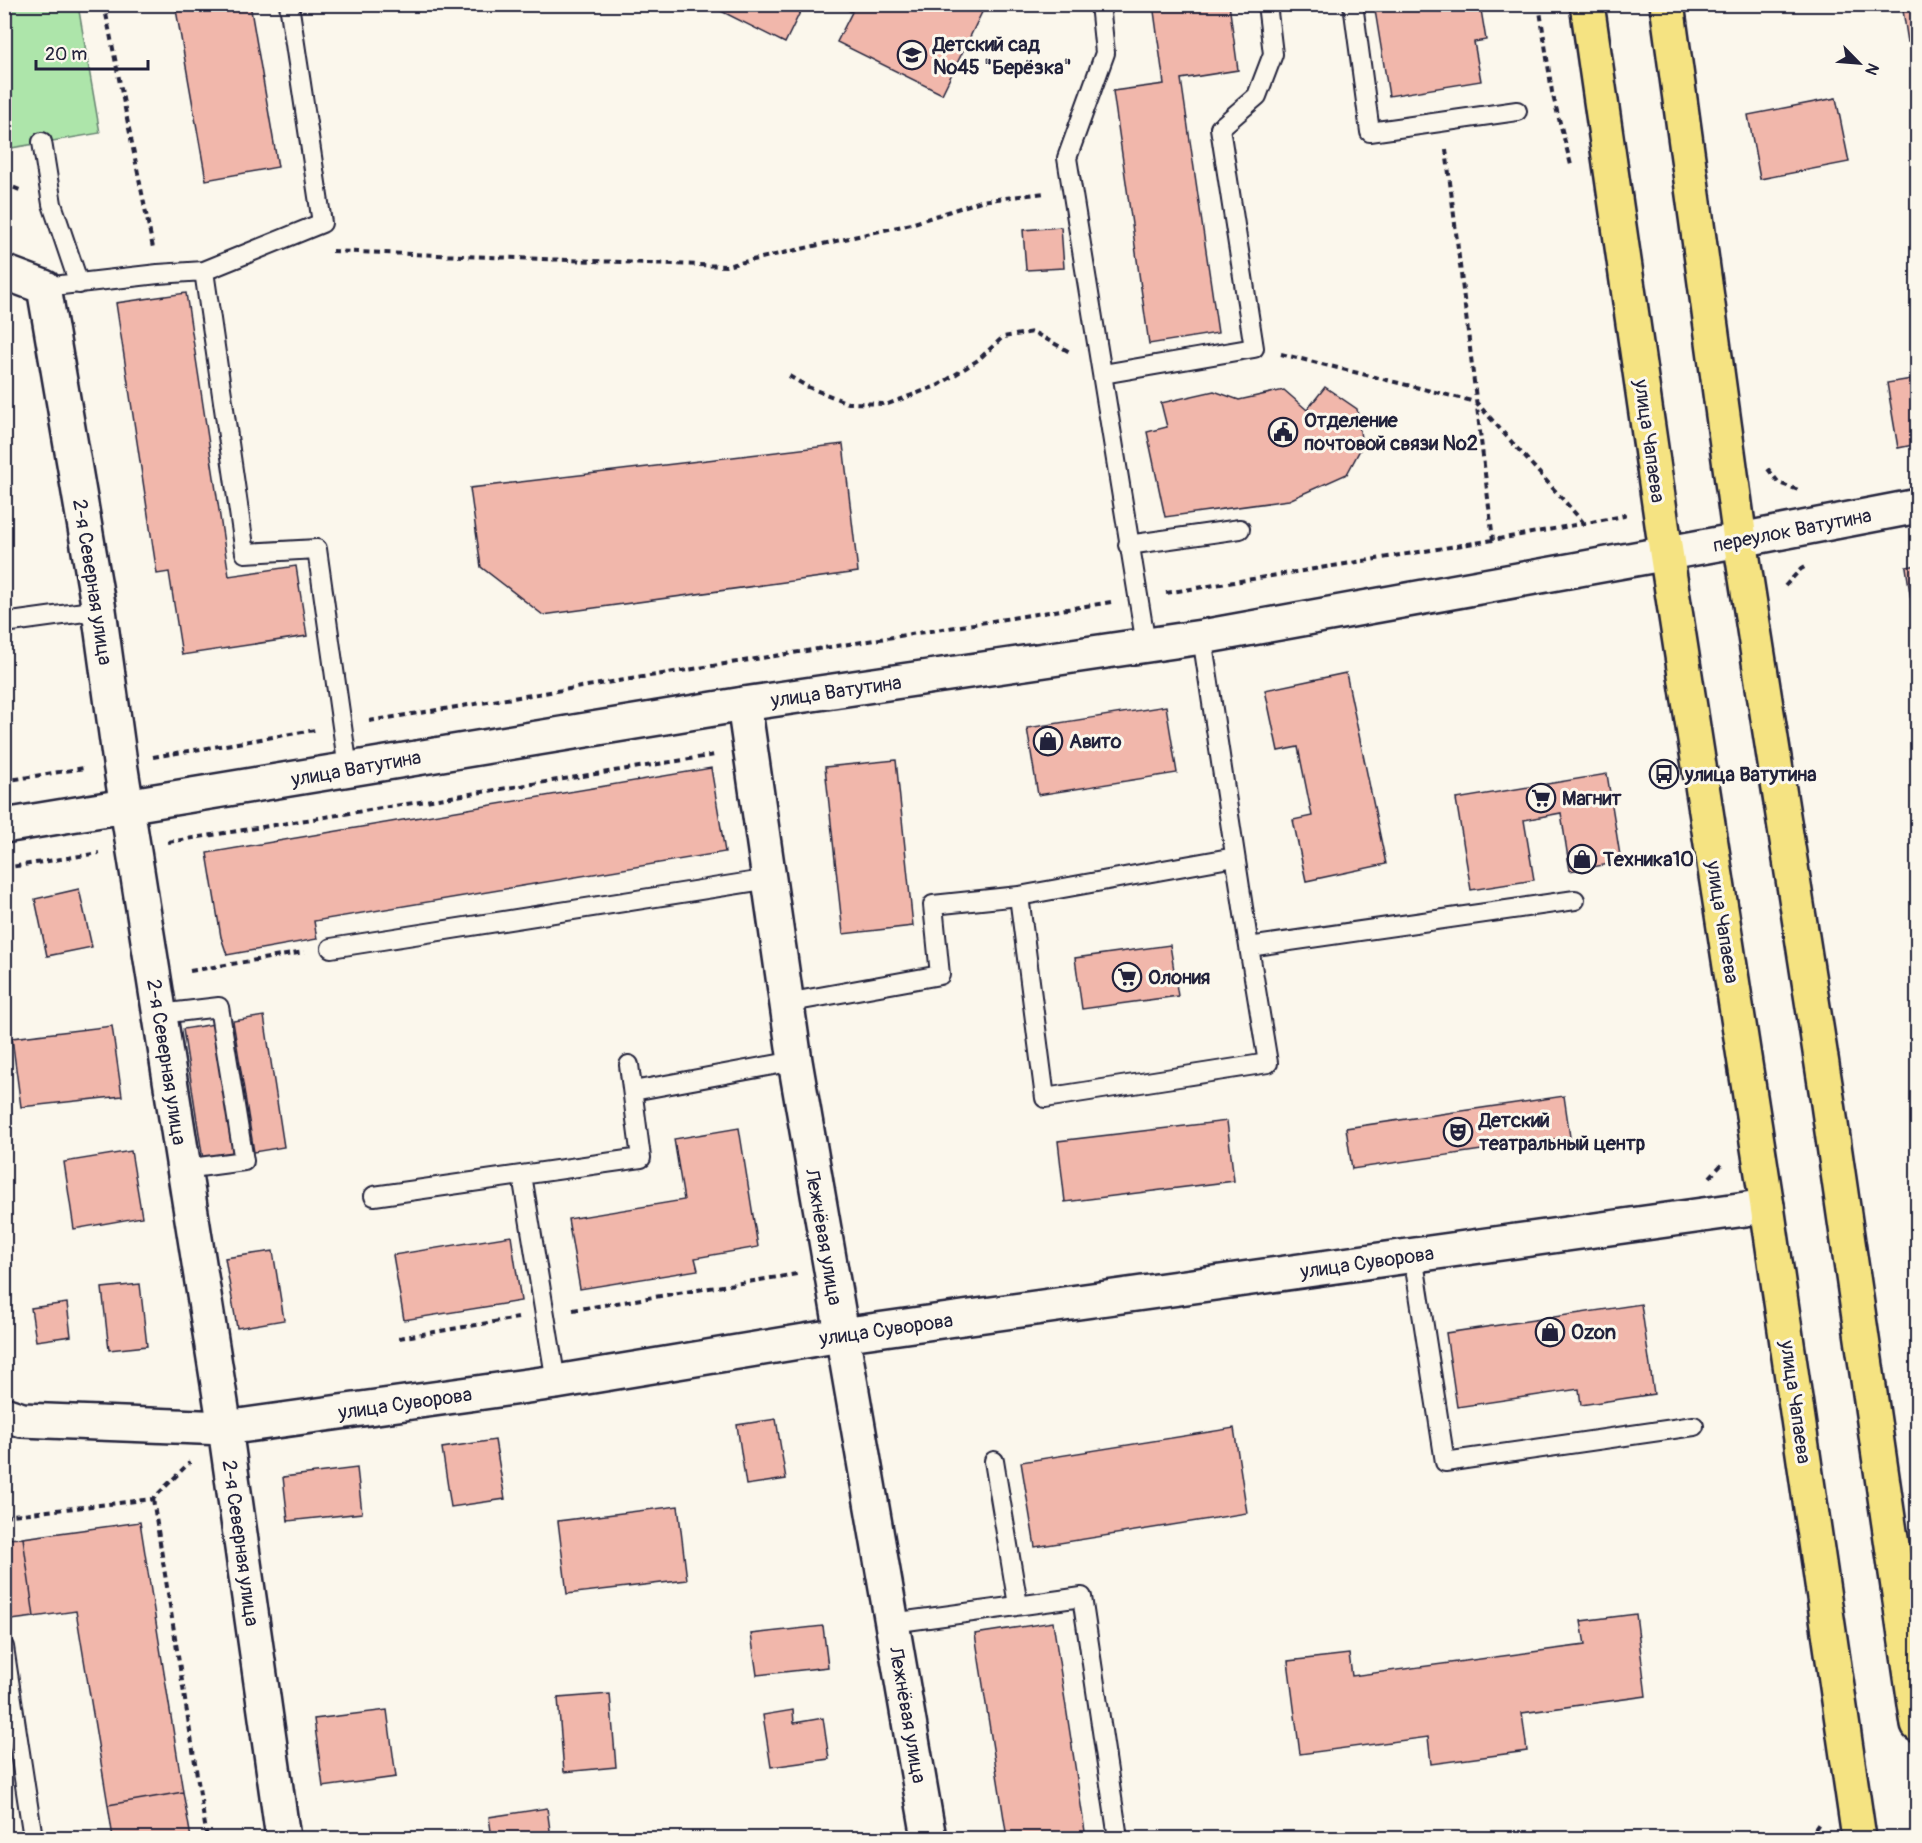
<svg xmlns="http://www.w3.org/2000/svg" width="1922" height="1843" font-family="Pangolin,sans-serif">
	<rect width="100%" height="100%" fill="#fbf7ec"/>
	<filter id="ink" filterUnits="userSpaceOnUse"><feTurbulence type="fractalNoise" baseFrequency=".0167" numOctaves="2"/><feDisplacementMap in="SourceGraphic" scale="12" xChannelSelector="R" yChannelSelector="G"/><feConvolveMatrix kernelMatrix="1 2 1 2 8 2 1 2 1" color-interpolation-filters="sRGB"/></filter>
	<g filter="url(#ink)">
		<!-- green -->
		<path fill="#ade5aa" stroke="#688472" stroke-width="1.5" d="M5,5H78L100,133L5,149Z"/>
		<!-- building -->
		<path fill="#f1b7ab" stroke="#22223b" stroke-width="1.5" d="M175,4H250L278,167L206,180Z
			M707,4H804L785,43Z
			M836,4H986L942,94L837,42L852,12Z
			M1153,4H1229L1238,70L1181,79L1218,333L1149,344L1113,91L1164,84Z
			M1374,4H1480L1486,40L1474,42L1481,81L1389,96Z
			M1902,4H1918V40L1908,42Z
			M1836,98L1849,162L1760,179L1748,115Z
			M1061,227L1064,268L1026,270L1023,230Z
			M186,293L229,576L296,566L307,636L182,655L169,572L157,574L116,303Z
			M1918,378V444L1898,448L1887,383Z
			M1325,387L1357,409L1362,446L1347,474L1289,500L1165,517L1147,432L1167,427L1161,403L1214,391L1239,400L1284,390L1307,410Z
			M843,444L858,572L543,615L481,567L470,488Z
			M1918,565V619L1914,620L1906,567Z
			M1346,673L1386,864L1306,881L1293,820L1312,816L1298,747L1278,751L1265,690Z
			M1166,706L1177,773L1038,795L1027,728Z
			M896,760L913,926L843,934L825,767Z
			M711,768L725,852L314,921L317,939L227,955L221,937L207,853Z
			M1607,774L1621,862L1570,871L1561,813L1524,820L1534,880L1471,890L1456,799Z
			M79,889L92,947L47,956L35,899Z
			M1170,945L1178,996L1082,1009L1075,958Z
			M264,1016L284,1147L254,1152L233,1021Z
			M214,1024L234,1155L203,1160L183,1029Z
			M112,1026L122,1096L21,1107L12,1038Z
			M1564,1096L1570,1137L1352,1169L1346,1128Z
			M1227,1121L1234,1181L1065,1202L1058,1141Z
			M739,1128L758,1247L695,1258L698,1270L580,1289L568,1219L684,1200L674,1139Z
			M131,1151L142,1217L74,1229L64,1162Z
			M511,1236L521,1301L404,1320L393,1255Z
			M273,1251L284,1320L237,1328L225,1258Z
			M140,1284L147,1346L109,1350L102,1288Z
			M67,1303L71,1336L36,1341L31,1308Z
			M1641,1304L1654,1394L1581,1405L1579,1389L1457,1407L1446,1333Z
			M776,1419L786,1479L746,1485L737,1425Z
			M1234,1428L1247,1513L1035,1547L1021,1462Z
			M495,1440L505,1499L451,1507L442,1448Z
			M357,1468L362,1513L288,1521L283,1477Z
			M678,1506L687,1580L567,1594L558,1521Z
			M140,1522L183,1792L108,1805L76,1611L34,1617L23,1538Z
			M23,1538L34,1617L4,1621V1539Z
			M1636,1614L1646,1696L1522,1713L1527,1751L1431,1764L1428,1737L1300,1754L1288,1661L1349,1654L1352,1676L1585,1645L1581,1621Z
			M1053,1622L1086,1838H1007L975,1634Z
			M823,1626L828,1667L757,1675L751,1634Z
			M610,1694L616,1767L564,1772L558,1698Z
			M387,1710L396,1777L323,1787L314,1719Z
			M793,1710L794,1723L823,1718L829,1759L771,1767L763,1715Z
			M183,1792L191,1838H113L108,1805Z
			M547,1808L551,1838H492L489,1817Z"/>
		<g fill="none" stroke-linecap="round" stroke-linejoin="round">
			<!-- service casing -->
			<g stroke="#22223b" stroke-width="22">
				<path id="service" d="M1100,4L1105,53L1067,158L1146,645
					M1353,4L1370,132L1517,111
					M42,142L52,204L79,284
					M204,271L245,553L317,549L348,769
					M44,287L158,274L204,271L322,223L289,4
					M1103,374L1254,348L1220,128L1257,96L1273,54L1267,4
					M1128,545L1240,529
					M4,623L99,610
					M1202,637L1249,947L1575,900
					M1235,857L1019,896L1045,1098L1268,1063L1249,947
					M331,948L770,879
					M786,1003L940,975L933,905L1019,896
					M160,1014L219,1007L244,1161L184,1169
					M633,1091L795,1061
					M522,1175L556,1382
					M374,1196L641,1158L629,1065
					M1413,1255L1445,1462L1694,1426
					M994,1461L1018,1605
					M892,1623L1082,1597L1118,1838
					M4,1647L33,1838"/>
			</g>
			<!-- minor casing -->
			<g stroke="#22223b" stroke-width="38">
				<path id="minor" d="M4,272L44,287L99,610L120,763L225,1428L283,1838
					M744,704L795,1061L929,1838
					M4,1414L22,1420L225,1428L556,1382L841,1335L1767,1206"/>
			</g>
			<!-- secondary casing -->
			<g stroke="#22223b" stroke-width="38">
				<path id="secondary" d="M4,826L744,704L1202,637L1740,540L1918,506"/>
			</g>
			<!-- primary casing -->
			<g stroke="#22223b" stroke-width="38">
				<path id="primary" d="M1587,4L1666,552L1767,1206L1859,1838
					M1667,4L1740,540L1826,1090L1918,1725"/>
			</g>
			<!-- path -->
			<path stroke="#22223b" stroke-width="4" stroke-dasharray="6 4.5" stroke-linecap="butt" d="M104,4L153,248
				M1539,4L1552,92L1571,165
				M1446,149L1493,540
				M4,184L20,190
				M332,251L726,266L911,224L981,201L1044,193
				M1281,354L1476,402L1583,522
				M789,376L808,387L848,403L888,404L939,385L978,360L1003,337L1033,332L1070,352
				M1768,469L1779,483L1801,491
				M1785,586L1801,569L1808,565
				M1166,593L1493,540L1624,516L1623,513
				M369,721L1111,602
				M153,757L315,730
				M4,781L84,768
				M168,842L715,755
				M4,868L99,853
				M190,971L304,952
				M1710,1177L1723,1163
				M573,1310L797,1274
				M399,1338L518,1318
				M153,1499L207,1838
				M4,1516L153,1499L190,1462
				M1809,1838L1820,1822"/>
			<!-- service -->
			<use href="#service" stroke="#fbf7ec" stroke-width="18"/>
			<!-- minor -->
			<use href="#minor" stroke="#fbf7ec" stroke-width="33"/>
			<!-- secondary -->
			<use href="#secondary" stroke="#fbf7ec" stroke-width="33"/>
			<!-- primary -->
			<use href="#primary" stroke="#f5e382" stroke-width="33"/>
		</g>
	</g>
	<!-- icons -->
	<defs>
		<g id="school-ring" transform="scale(1.5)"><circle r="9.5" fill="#fbf7ec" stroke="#22223b" stroke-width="1.5"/><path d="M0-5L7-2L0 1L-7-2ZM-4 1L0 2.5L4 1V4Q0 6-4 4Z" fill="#22223b"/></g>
		<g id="civic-ring" transform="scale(1.5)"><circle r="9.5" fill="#fbf7ec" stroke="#22223b" stroke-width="1.5"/><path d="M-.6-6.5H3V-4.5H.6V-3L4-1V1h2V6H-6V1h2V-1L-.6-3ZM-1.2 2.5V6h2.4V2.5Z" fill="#22223b"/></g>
		<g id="shop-ring" transform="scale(1.5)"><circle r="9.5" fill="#fbf7ec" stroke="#22223b" stroke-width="1.5"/><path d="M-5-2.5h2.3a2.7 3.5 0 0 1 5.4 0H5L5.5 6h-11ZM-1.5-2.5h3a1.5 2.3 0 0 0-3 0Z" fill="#22223b"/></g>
		<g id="bus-ring" transform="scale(1.5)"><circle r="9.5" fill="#fbf7ec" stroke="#22223b" stroke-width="1.5"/><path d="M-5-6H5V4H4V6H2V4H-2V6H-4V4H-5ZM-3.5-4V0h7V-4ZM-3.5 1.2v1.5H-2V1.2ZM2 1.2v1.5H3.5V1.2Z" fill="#22223b"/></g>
		<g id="supermarket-ring" transform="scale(1.5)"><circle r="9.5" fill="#fbf7ec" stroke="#22223b" stroke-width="1.5"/><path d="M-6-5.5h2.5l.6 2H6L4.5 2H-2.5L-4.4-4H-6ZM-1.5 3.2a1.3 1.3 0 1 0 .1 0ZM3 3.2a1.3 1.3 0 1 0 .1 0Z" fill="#22223b"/></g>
		<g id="theatre-ring" transform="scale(1.5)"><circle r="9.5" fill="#fbf7ec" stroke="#22223b" stroke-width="1.5"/><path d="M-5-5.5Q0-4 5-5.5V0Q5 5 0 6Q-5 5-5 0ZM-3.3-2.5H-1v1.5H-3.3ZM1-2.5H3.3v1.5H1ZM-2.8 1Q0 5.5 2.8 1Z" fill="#22223b"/></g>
	</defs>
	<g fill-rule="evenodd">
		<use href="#school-ring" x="912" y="55"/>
		<use href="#civic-ring" x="1283" y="432"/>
		<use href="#shop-ring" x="1048" y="741"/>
		<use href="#bus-ring" x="1664" y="774"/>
		<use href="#supermarket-ring" x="1541" y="798"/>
		<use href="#shop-ring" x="1582" y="859"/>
		<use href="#supermarket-ring" x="1127" y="977"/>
		<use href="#theatre-ring" x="1458" y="1132"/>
		<use href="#shop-ring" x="1550" y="1332"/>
	</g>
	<g text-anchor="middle" stroke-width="6" stroke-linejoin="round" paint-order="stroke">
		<!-- poi labels -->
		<g font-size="20" font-weight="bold" fill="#22223b" stroke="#fbf7ec" text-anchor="start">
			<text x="933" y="51">Детский сад<tspan x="933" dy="23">№45 "Берёзка"</tspan></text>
			<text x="1304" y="427">Отделение<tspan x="1304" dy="23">почтовой связи №2</tspan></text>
			<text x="1069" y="748">Авито</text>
			<text x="1685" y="781">улица Ватутина</text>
			<text x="1562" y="805">Магнит</text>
			<text x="1603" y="866">Техника10</text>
			<text x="1148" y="984">Олония</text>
			<text x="1479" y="1127">Детский<tspan x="1479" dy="23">театральный центр</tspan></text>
			<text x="1571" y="1339">Ozon</text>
		</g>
		<!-- street labels -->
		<g font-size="20" fill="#22223b" stroke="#fbf7ec">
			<text transform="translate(1650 441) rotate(82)" y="7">улица Чапаева</text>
			<text transform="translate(1792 530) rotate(-11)" y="7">переулок Ватутина</text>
			<text transform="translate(93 582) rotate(81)" y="7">2-я Северная улица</text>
			<text transform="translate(836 691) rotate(-8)" y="7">улица Ватутина</text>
			<text transform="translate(356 768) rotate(-10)" y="7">улица Ватутина</text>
			<text transform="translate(1723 922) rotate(81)" y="7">улица Чапаева</text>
			<text transform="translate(167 1062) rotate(81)" y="7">2-я Северная улица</text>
			<text transform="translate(824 1237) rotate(80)" y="7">Лежнёвая улица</text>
			<text transform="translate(1367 1262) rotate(-8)" y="7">улица Суворова</text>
			<text transform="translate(886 1329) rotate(-8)" y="7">улица Суворова</text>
			<text transform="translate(1796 1402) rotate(82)" y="7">улица Чапаева</text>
			<text transform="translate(405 1403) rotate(-8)" y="7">улица Суворова</text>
			<text transform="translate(241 1543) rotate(82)" y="7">2-я Северная улица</text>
			<text transform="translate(908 1715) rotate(80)" y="7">Лежнёвая улица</text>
		</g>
	</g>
	<!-- margin -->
	<rect width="1922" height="1843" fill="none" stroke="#fbf7ec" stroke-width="24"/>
	<rect x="12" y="12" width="1898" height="1819" fill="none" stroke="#22223b" stroke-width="2" filter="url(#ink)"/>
	<!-- north arrow -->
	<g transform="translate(1859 63) rotate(115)" stroke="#fbf7ec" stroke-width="4.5" paint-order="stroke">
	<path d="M0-4.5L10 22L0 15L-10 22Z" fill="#22223b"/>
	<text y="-9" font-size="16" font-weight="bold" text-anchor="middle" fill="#22223b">N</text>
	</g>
	<!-- scale -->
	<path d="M36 60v9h112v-9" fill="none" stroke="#22223b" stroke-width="3"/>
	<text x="45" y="60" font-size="18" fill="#22223b" stroke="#fbf7ec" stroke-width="4.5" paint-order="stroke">20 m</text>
</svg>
